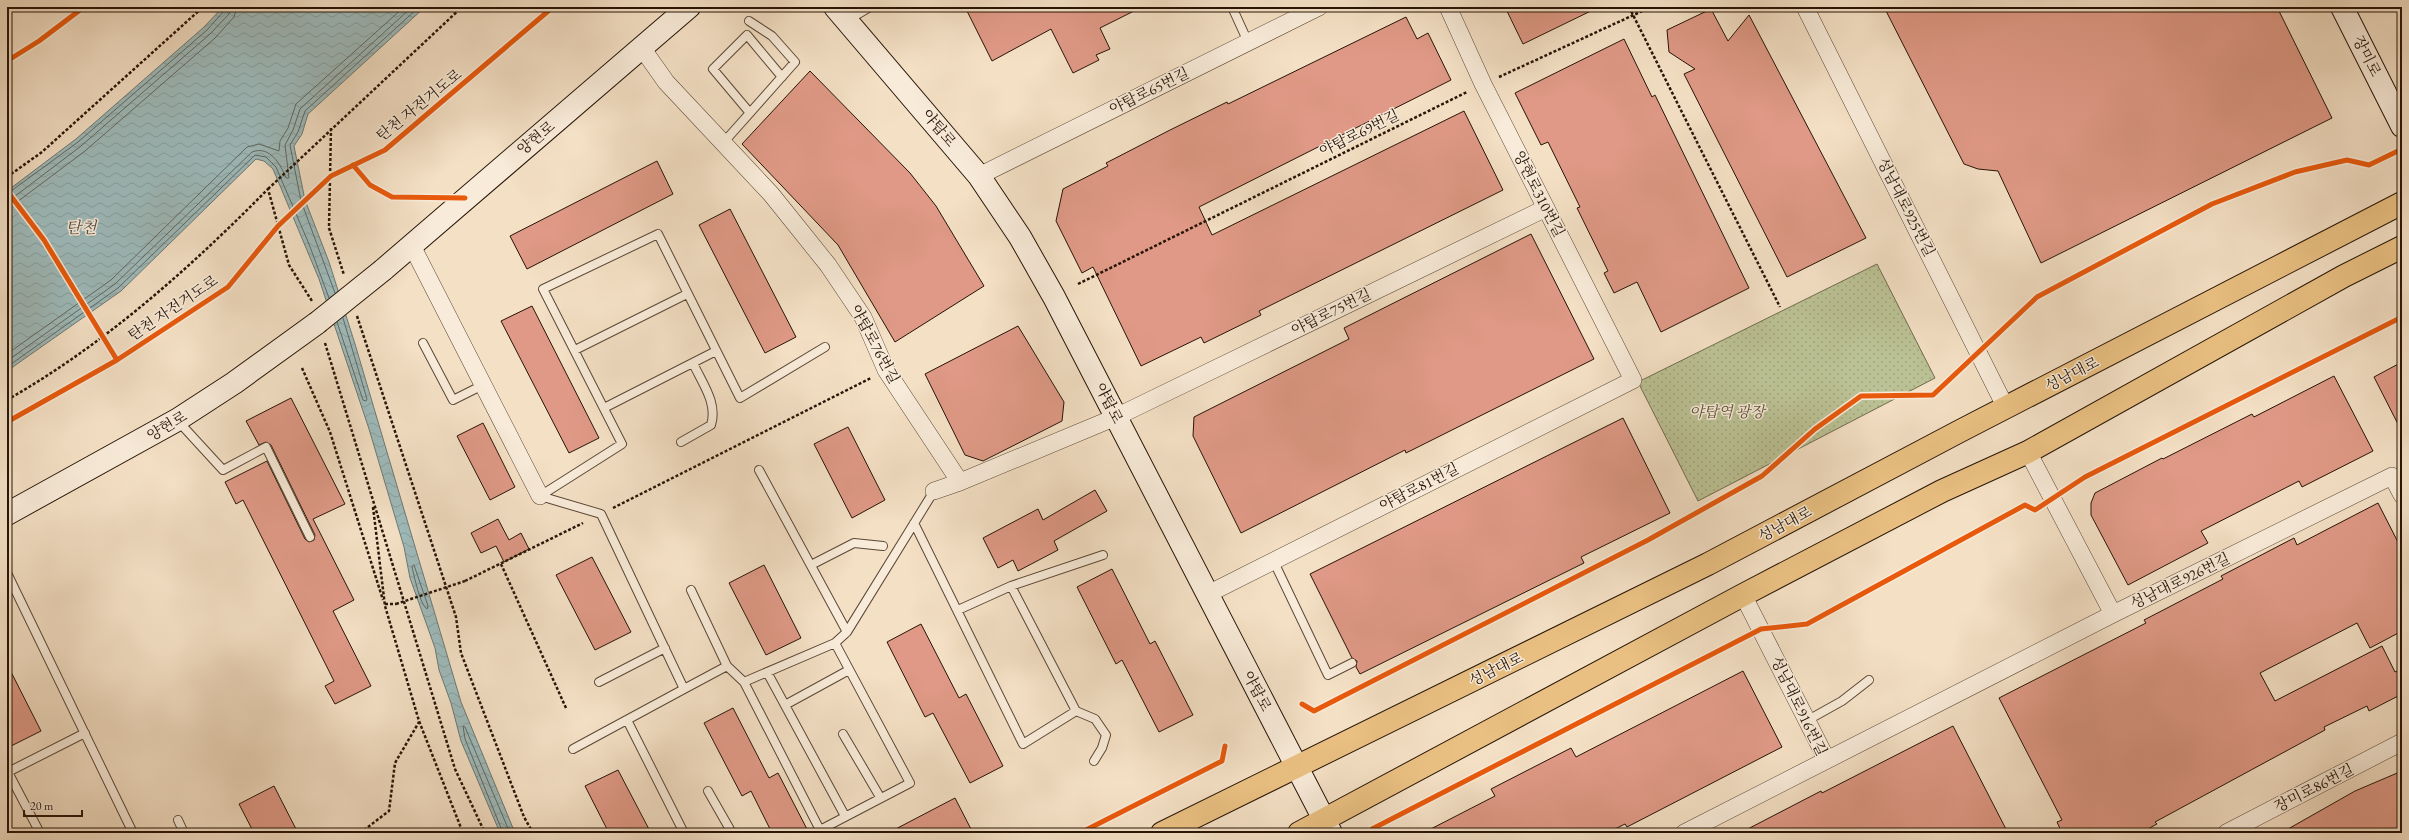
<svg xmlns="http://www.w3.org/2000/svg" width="2409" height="840" font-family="'EB Garamond','Noto Serif KR',serif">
	<defs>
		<pattern id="park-dots" width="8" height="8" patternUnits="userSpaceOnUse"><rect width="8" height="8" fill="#bbc295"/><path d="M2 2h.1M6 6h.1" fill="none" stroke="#a1a67f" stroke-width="1.8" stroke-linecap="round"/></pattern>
		<pattern id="water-waves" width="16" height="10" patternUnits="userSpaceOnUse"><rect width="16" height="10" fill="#9ebbbc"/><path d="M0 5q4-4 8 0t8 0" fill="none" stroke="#88a0a0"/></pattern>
	</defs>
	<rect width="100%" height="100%" fill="#f4e0c5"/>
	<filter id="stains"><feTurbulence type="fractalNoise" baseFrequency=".005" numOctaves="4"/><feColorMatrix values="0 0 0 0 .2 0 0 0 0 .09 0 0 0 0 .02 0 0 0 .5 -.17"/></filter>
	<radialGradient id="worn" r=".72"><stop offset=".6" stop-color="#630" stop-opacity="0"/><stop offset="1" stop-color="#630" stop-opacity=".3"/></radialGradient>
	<!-- park -->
	<path fill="url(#park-dots)" stroke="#706b4e" d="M1877,264L1935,378L1698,501L1638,382Z"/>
	<!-- water -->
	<path fill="url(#water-waves)" stroke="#6e7874" d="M223,7H425L308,114L302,134L294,146L305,200L329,262L355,344L461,702L515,833H500L461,741L451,703L439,670L435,648L410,578L404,547L369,429L319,279L273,169L264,161L256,159L121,291L7,371V191L76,139L204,27Z"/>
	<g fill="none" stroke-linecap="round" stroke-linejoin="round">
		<!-- shore -->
		<path stroke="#626862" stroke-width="1" d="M7,194L78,142L207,30L224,11L226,7
			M7,199L14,197L81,146L210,34L229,14L231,7
			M7,205L17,202L85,151L215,38L234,17L237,7
			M335,293L301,201L290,145L298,132L305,111L419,7
			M337,322L363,400L366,401L367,399L343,318
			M7,354L111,280L247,147L259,144L279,151L280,141L288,128L296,104L404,7
			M7,361L115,284L252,152C270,145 281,165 286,178H289L285,145L293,130L300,109L412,7
			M7,367L118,288L255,155L266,157L276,167L309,244L329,298
			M414,565L428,606L427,609C420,605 414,575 412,567Z
			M503,833L465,739L463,726L465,727L510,833"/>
	</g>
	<!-- building -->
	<path fill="#df9986" stroke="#261407" d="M965,7H1142L1100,28L1110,49L1096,55L1099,60L1073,73L1051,29L992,61Z
		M1505,7H1599L1523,44Z
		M1884,7H2277L2332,118L2041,263L1998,171L1978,169L1964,164Z
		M1711,9L1728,41L1749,15L1866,238L1787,277L1684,74L1695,69L1669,52L1667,30Z
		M1406,17L1417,39L1428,33L1451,80L1199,207L1212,235L1464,111L1503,190L1259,311L1261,315L1204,343L1201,337L1141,366L1093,267L1082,273L1056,221L1063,189L1108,166L1106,163L1170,130L1227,102L1228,104Z
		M1624,39L1652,97L1655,95L1749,288L1661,332L1637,282L1614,293L1604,273L1608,271L1577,208L1580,207L1548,142L1541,145L1515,93Z
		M810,71L910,173L936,206L984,286L895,342L838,245L742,144Z
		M657,161L673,194L527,269L510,236Z
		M730,209L796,337L765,353L699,225Z
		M1531,234L1594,359L1406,453L1405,450L1241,533L1193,436L1194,417L1349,339L1344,328Z
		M532,306L599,438L569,453L501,321Z
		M1018,326L1064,402L1062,421L983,461L965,455L925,374Z
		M2402,362V432L2374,377Z
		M2334,376L2373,451L2302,487L2299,481L2201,531L2208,543L2128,585L2091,515V503L2095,493L2162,458L2163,459L2252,414L2254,417Z
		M291,398L345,504L313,519L354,600L333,611L371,686L335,704L325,686L334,681L243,500L236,504L225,482L267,461L305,539L309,542L314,540L315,535L271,445L266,442L259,445L246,421Z
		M1623,418L1670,513L1581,557L1584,563L1360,674L1356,667L1357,661L1352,658L1310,574Z
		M483,423L515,487L490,500L457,436Z
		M848,427L885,500L852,518L814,444Z
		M1095,490L1107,511L1054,541L1058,550L1018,571L1013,560L998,568L983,538L1038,509L1043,520Z
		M2378,503L2402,550V631L2370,648L2357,623L2260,673L2275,701L2382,646L2395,672L2402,669V694L2369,711L2367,706L2324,727L2325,730L2155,822L2157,824L2140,833H2062L2057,822L2062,820L1999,698L2146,623L2144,620L2223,579L2221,576L2294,538L2297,545Z
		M498,519L509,540L521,533L529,549L504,562L496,546L481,553L471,533Z
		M592,557L631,632L595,650L556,575Z
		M764,565L801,638L766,655L729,583Z
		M1112,569L1150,644L1155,641L1193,715L1159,732L1122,660L1116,664L1077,587Z
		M921,624L959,698L966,694L1003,766L970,783L933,713L925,717L887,642Z
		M7,664L41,731L7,748Z
		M1743,671L1782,747L1627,827L1625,824L1607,833H1423L1495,796L1491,789L1571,748L1576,757Z
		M733,708L769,778L778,773L809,833H772L751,791L742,796L704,723Z
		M1953,726L2008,833H1740L1821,791L1822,793Z
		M618,770L651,833H609L585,786Z
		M2402,771V833H2281L2355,791Z
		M274,786L298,833H254L239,804Z
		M955,798L973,833H888Z"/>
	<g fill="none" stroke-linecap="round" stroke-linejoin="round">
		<!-- lane casing -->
		<g stroke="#5a4736" stroke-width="10">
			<path id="lane" d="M1232,7L1248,42
				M848,20L870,7
				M750,113L713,69L747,35L782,77
				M724,142L795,62L772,36L749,21
				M423,343L453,400L483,385
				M575,350L687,294
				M604,408L716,351
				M178,421L223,470L266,447L310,537
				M681,442L711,425C718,403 702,383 693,363
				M759,470L847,632L835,643
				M540,496L601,514L684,689L727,666L744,682L820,830L910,783L835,643L744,682
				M540,496L622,444L543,289L658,234L740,398L825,347
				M914,523L1023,744L1076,711L1011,586L958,610
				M1273,560L1328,675L1352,663
				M811,565L854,543L883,546
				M7,573L133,833
				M1011,586L1103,555
				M691,590L727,666
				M847,632L934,491
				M767,672L845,816
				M599,682L665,648
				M785,705L849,670
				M1076,711L1095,719L1106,735L1102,748L1094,761
				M627,720L684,833
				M1808,720L1842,701L1869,680
				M843,734L880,797
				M573,749L684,689
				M708,791L732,833
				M178,820L184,833
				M40,833L8,772L85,733"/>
		</g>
		<!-- street casing -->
		<g stroke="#5a4736" stroke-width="18">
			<path id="street" d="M1805,7L2006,408
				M642,48L666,82L771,194L828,265L863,317L886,370L960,482
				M979,176L1319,7
				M411,244L540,496
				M2028,452L2113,614
				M934,491L960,482L1116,417L1546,208
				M1206,595L1633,380L1483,84L1448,7
				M1743,595L1827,760
				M1684,833L2113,614L2392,476L2402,495
				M2226,833L2402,742"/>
		</g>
		<!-- secondary casing -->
		<g stroke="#261407" stroke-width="24">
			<path id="secondary" d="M835,7L979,176L1020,237L1054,297L1331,833
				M2342,7L2402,126
				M383,270L689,7
				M7,514L177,420L234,383L317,323"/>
		</g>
		<!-- primary casing -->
		<g stroke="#261407" stroke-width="24">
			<path id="primary" d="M1162,833L1708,564L1962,430L2402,203
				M1299,833L1743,595L1942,491L2028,452L2344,276L2402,247"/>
		</g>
		<!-- path -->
		<path stroke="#261407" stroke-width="2.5" stroke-dasharray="3 2" stroke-linecap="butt" d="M1629,7L1780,307
			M1499,77L1651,7
			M331,128L329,228L344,275
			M7,177L42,152L203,7
			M268,189L462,7
			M1078,284L1467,92
			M357,316L456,617L461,653L524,817L533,833
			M325,343L455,769L485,833
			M302,368L330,432L383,600
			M7,400C105,344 189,269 268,189L289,265L312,301
			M373,507L385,606L419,721L463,833
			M613,508L871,378
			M501,564L566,708
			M465,581L583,523
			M385,604H396
			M360,833L389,811L395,763L419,722"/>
		<!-- lane -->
		<use href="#lane" stroke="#f8ebd9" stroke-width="8"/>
		<!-- street -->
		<use href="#street" stroke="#f8ebd9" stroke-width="17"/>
		<!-- secondary -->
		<use href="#secondary" stroke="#f8ebd9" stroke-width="22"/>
		<!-- primary -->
		<use href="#primary" stroke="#eac082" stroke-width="22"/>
		<!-- secondary-bridge casing -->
		<g stroke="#261407" stroke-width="24" stroke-linecap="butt">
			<path id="secondary-bridge" d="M317,323L383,270"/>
		</g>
		<!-- path-bridge -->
		<path stroke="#261407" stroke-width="2.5" stroke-dasharray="3 2" stroke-linecap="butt" d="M396,604L465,581"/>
		<!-- secondary-bridge -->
		<use href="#secondary-bridge" stroke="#f8ebd9" stroke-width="22"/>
		<!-- cycleway casing -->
		<g stroke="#f8ebd9" stroke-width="8">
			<path id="cycleway" d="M7,61L39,41L84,7
				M353,165L370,185L392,197L465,198
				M7,191L44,240L117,360
				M7,422L117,360L228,287L278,226L331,176L385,150L553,7
				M1302,704L1314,711L1648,540L1762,476L1815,429L1861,396L1933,395L2037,297L2212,204L2295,172L2347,160L2369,165L2402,149
				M1080,833L1222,761L1225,746
				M1370,833L1372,829L1761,629L1807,624L2025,505L2035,510L2085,477L2402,317"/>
		</g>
		<!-- cycleway -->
		<use href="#cycleway" stroke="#e8590c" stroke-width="5"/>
	</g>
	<g text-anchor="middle" stroke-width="3" stroke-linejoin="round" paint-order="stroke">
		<!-- street labels -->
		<g font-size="15" fill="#261407" stroke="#f8ebd9">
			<text transform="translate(2367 56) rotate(63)" y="5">장미로</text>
			<text transform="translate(1149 91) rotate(-26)" y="5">야탑로65번길</text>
			<text transform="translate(419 105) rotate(-39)" y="5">탄천 자전거도로</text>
			<text transform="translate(939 128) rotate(50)" y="5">야탑로</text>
			<text transform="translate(1359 133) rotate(-26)" y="5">야탑로69번길</text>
			<text transform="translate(536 138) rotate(-40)" y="5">양현로</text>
			<text transform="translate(1539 194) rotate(63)" y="5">양현로310번길</text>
			<text transform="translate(1906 207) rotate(63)" y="5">성남대로925번길</text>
			<text transform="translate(173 308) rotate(-34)" y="5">탄천 자전거도로</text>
			<text transform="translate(1331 312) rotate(-26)" y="5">야탑로75번길</text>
			<text transform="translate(875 344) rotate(62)" y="5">야탑로76번길</text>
			<text transform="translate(2072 374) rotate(-27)" y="5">성남대로</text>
			<text transform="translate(1109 403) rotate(63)" y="5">야탑로</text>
			<text transform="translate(167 426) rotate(-31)" y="5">양현로</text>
			<text transform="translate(1419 487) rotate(-27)" y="5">야탑로81번길</text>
			<text transform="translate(1785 524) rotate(-28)" y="5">성남대로</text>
			<text transform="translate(2180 581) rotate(-26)" y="5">성남대로926번길</text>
			<text transform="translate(1496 669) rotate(-26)" y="5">성남대로</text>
			<text transform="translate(1257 691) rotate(62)" y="5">야탑로</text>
			<text transform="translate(1799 706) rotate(64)" y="5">성남대로916번길</text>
			<text transform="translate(2314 788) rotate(-27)" y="5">장미로86번길</text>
		</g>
		<!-- park labels -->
		<g font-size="15" font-style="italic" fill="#5a5139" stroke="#f8ebd9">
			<text x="1727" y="417">야탑역 광장</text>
		</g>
		<!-- water labels -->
		<g font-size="16" font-style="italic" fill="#504e46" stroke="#f8ebd9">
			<text x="81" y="233">탄천</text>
		</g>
	</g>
	<!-- margin -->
	<rect width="2409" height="840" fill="none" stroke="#f4e0c5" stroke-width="24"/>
	<rect x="8" y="8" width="2393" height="824" fill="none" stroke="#261407" stroke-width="2"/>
	<rect x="12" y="12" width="2385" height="816" fill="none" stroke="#261407"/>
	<!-- scale -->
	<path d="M24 810v6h58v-6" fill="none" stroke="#261407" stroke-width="2"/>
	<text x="30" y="810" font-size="12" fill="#261407" stroke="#f8ebd9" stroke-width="3" paint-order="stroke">20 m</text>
	<rect width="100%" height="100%" filter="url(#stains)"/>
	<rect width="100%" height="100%" fill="url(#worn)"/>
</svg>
